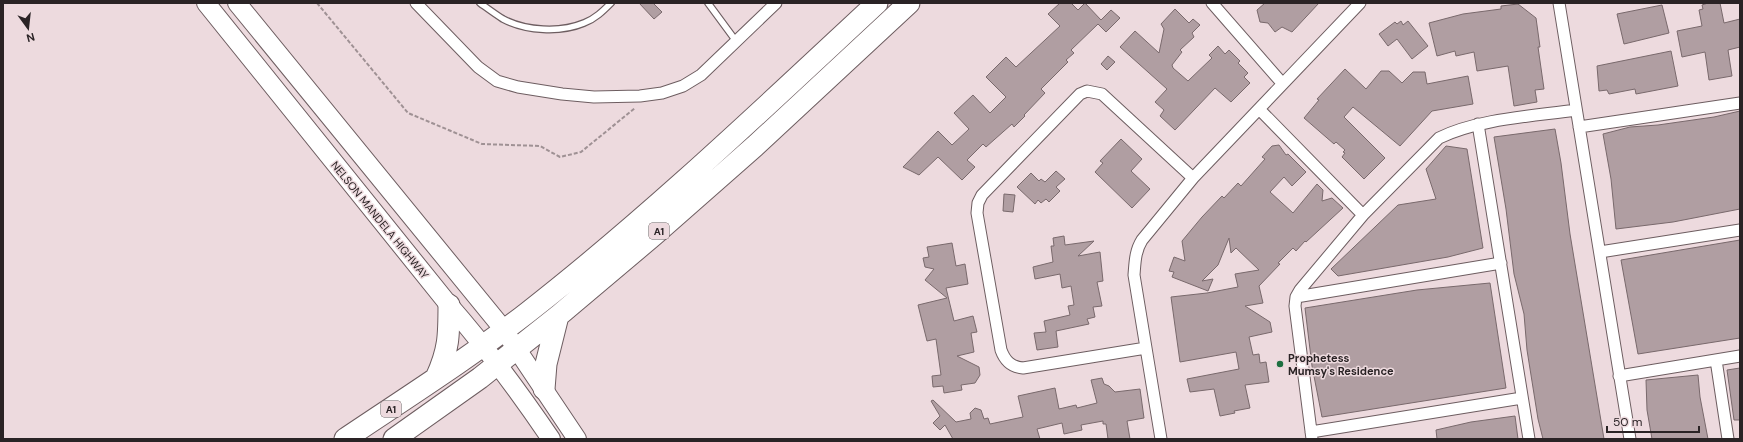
<svg xmlns="http://www.w3.org/2000/svg" width="1743" height="442" font-family="'DM Sans',sans-serif">
	<rect width="100%" height="100%" fill="#eddade"/>
	<!-- building -->
	<path fill="#b09ea2" stroke="#79696c" d="M639,3H653L662,12L654,19Z
		M1060,3H1071L1078,10L1085,3L1101,20L1111,10L1120,18L1106,32L1098,24L1071,50L1074,53L1066,60L1068,62L1041,89L1045,93L1024,115L1025,116L1014,127L1012,124L986,147L983,144L967,160L975,167L962,180L938,157L919,175L903,167L938,131L952,145L969,129L954,113L973,95L990,113L1006,97L986,77L1006,57L1016,67L1060,26L1048,14Z
		M1265,3H1319L1292,32L1282,27L1275,32L1268,23L1260,22L1257,10Z
		M1708,3H1720L1724,23L1740,19V47L1728,50L1732,76L1709,80L1705,52L1682,57L1677,31L1702,26L1699,10L1703,9L1702,5Z
		M1518,4L1536,18L1540,47H1538L1544,89L1535,90L1537,102L1514,106L1508,66L1477,71L1474,52L1456,56L1455,51L1437,56L1429,23L1463,14L1501,9V6Z
		M1662,5L1669,33L1624,44L1617,14Z
		M1175,9L1189,23L1193,19L1200,25L1192,33L1194,37L1180,50L1182,52L1172,65L1173,68L1188,81L1212,58L1209,55L1218,46L1225,54L1229,50L1240,61L1238,63L1248,73L1244,77L1250,83L1231,102L1215,88L1175,130L1160,116L1164,110L1155,102L1167,89L1120,47L1135,31L1159,53L1164,29L1161,24Z
		M1401,21L1403,25L1408,21L1428,46L1412,59L1397,39L1388,46L1379,34L1395,22L1397,24Z
		M1671,51L1678,86L1636,94L1635,89L1609,94L1607,90L1599,91L1597,66Z
		M1108,56L1115,62L1107,70L1101,64Z
		M1345,69L1366,89L1381,71H1389L1402,83L1413,72H1425L1427,84L1468,76L1473,104L1432,111L1400,146L1353,107L1344,117L1385,158L1364,179L1342,157L1345,153L1343,152L1345,150L1336,142L1334,144L1304,118L1319,100L1317,99Z
		M1740,111V209L1673,222L1616,229L1611,179L1603,134L1630,127L1658,125L1714,117Z
		M1555,129L1561,163L1570,234L1604,439H1543L1538,419L1527,350L1524,314L1514,274L1506,209L1494,137Z
		M1121,139L1142,159L1131,171L1150,189L1132,208L1095,172L1103,163L1100,161Z
		M1279,145L1286,155L1288,154L1306,172L1292,186L1284,177L1270,192L1293,213L1317,184L1323,190L1322,201L1332,198L1343,208L1306,242L1305,241L1296,251L1293,248L1278,263L1280,264L1259,286L1263,303L1245,306L1270,322L1272,332L1249,337L1253,355L1259,354L1260,363L1266,362L1269,382L1245,385L1250,408L1234,411L1235,413L1220,416L1214,389L1190,392L1187,379L1239,369L1236,352L1180,362L1171,297L1207,293L1238,287L1235,274L1259,270L1236,248L1231,253L1229,238L1218,265L1202,281L1213,279L1208,291L1172,277L1174,272L1169,271L1174,257L1185,261L1182,241L1202,217L1222,196L1224,198L1238,183L1241,186L1265,159L1262,157L1272,146Z
		M1446,146L1467,149L1483,248L1448,257L1338,276L1331,269L1398,205L1436,199L1426,169Z
		M1056,171L1065,179L1056,187L1060,191L1049,202L1046,199L1041,203L1038,200L1035,204L1017,187L1031,173L1039,181L1041,179L1045,182Z
		M1004,194L1015,195L1013,212L1003,211Z
		M1064,236L1065,245L1094,241L1078,256L1100,252L1103,281L1097,282L1102,306L1093,307L1095,317L1087,319L1089,324L1056,331L1058,347L1037,350L1034,333L1046,332L1044,321L1070,315L1068,306L1074,305L1071,286L1062,288L1060,274L1035,279L1033,267L1053,262L1051,246H1054L1053,238Z
		M1740,240V338L1638,354L1621,260Z
		M952,243L956,266L965,264L968,284L946,288L954,321L973,316L977,332L971,333L974,352L957,356L979,367L980,375L975,383L961,385L962,390L944,393L943,386L933,387L932,376L941,375L936,339L927,341L918,305L947,298L925,280L934,269L925,267L923,258L929,257L927,247Z
		M1490,283L1506,388L1322,417L1312,366L1305,308L1417,290Z
		M1740,368V420H1734L1727,370Z
		M1698,375L1700,397L1708,439H1652L1647,410L1646,380Z
		M1102,378L1104,384L1109,386L1115,392L1140,389L1144,418L1127,421L1130,439H1108L1106,424H1103V421L1081,425L1082,430L1064,434L1062,423L1037,429L1040,439H953L945,425L940,430L933,423L940,416L931,401L933,400L956,422L971,419L970,413L975,408L981,410L984,419L988,418L990,424L1023,417L1018,396L1055,388L1059,409L1076,405L1077,408L1097,403L1091,380Z
		M1515,416L1518,439H1437L1436,430L1471,422Z"/>
	<g fill="none" stroke-linecap="round" stroke-linejoin="round">
		<!-- lane casing -->
		<g stroke="#6d5d60" stroke-width="8">
			<path id="lane" d="M480,3C487,8 495,14 503,19C526,31 560,33 584,23C595,19 603,11 611,3
				M708,3L736,41"/>
		</g>
		<!-- street casing -->
		<g stroke="#6d5d60" stroke-width="13">
			<path id="street" d="M416,3L478,67L497,81L518,87L562,94L594,97L640,96L662,93L683,86L701,75L776,3
				M1212,3L1282,83
				M1559,3L1630,439
				M1259,109L1363,215
				M1478,124L1529,439
				M1579,127L1740,103
				M1600,252L1740,230
				M1296,297L1501,263
				M1146,348L1023,368C1011,367 1005,361 1001,350L977,213L978,203L982,195L1080,94L1087,91L1102,94L1193,178
				M1716,360L1728,439
				M1619,376L1740,356
				M1311,432L1522,398
				M1161,439L1134,275C1135,263 1135,251 1142,240L1193,178L1360,3
				M1312,439L1295,306L1296,297L1300,290L1363,215L1439,138C1477,119 1534,116 1576,110"/>
		</g>
		<!-- primary casing -->
		<g stroke="#6d5d60" stroke-width="20">
			<path id="primary" d="M206,3L449,305C486,347 519,392 551,439
				M237,3L504,330L577,439"/>
		</g>
		<!-- highway casing -->
		<g stroke="#6d5d60" stroke-width="23">
			<path id="highway" d="M436,378C449,350 449,335 449,305
				M544,389L546,364L558,316
				M345,439C406,398 469,358 527,313C650,217 763,109 877,3
				M394,439L480,378L558,316L654,235L755,146L909,3"/>
		</g>
		<!-- path -->
		<path stroke="#9f9194" stroke-width="2" stroke-dasharray="4 2" stroke-linecap="butt" d="M317,3L408,113L482,144L540,146L560,157L581,152L635,108"/>
		<!-- lane -->
		<use href="#lane" stroke="#fff" stroke-width="5.5"/>
		<!-- street -->
		<use href="#street" stroke="#fff" stroke-width="11"/>
		<!-- primary -->
		<use href="#primary" stroke="#fff" stroke-width="18"/>
		<!-- highway -->
		<use href="#highway" stroke="#fff" stroke-width="21"/>
	</g>
	<!-- markers -->
	<circle fill="#1d6f40" stroke="#eddade" stroke-width="1.5" cx="1280" cy="364" r="4"/>
	<g text-anchor="middle" stroke-width="3" stroke-linejoin="round" paint-order="stroke">
		<!-- shield labels -->
		<g fill="#eddade" stroke="#645a5c" stroke-width="1">
			<rect x="649" y="223" width="20" height="16" rx="3"/>
			<rect x="381" y="401" width="20" height="16" rx="3"/>
		</g>
		<g font-size="10" font-weight="bold" fill="#2a2325">
			<text x="659" y="235">A1</text>
			<text x="391" y="413">A1</text>
		</g>
		<!-- street labels -->
		<g font-size="11" fill="#2a2325" stroke="#eddade">
			<text transform="translate(380 220) rotate(51)" y="4">NELSON MANDELA HIGHWAY</text>
		</g>
		<!-- poi labels -->
		<g font-size="11" font-weight="bold" fill="#2a2325" stroke="#eddade" text-anchor="start">
			<text x="1288" y="362">Prophetess<tspan x="1288" dy="13">Mumsy's Residence</tspan></text>
		</g>
	</g>
	<!-- border -->
	<rect width="1743" height="442" fill="none" stroke="#2a2325" stroke-width="8"/>
	<!-- north arrow -->
	<g transform="translate(28 28) rotate(165)" stroke="#eddade" stroke-width="3" paint-order="stroke">
	<path d="M0-3L7 15L0 10L-7 15Z" fill="#2a2325"/>
	<text y="-6" font-size="11" font-weight="bold" text-anchor="middle" fill="#2a2325">N</text>
	</g>
	<!-- scale -->
	<path d="M1607 426v6h92v-6" fill="none" stroke="#2a2325" stroke-width="2"/>
	<text x="1613" y="426" font-size="12" fill="#2a2325" stroke="#eddade" stroke-width="3" paint-order="stroke">50 m</text>
</svg>
